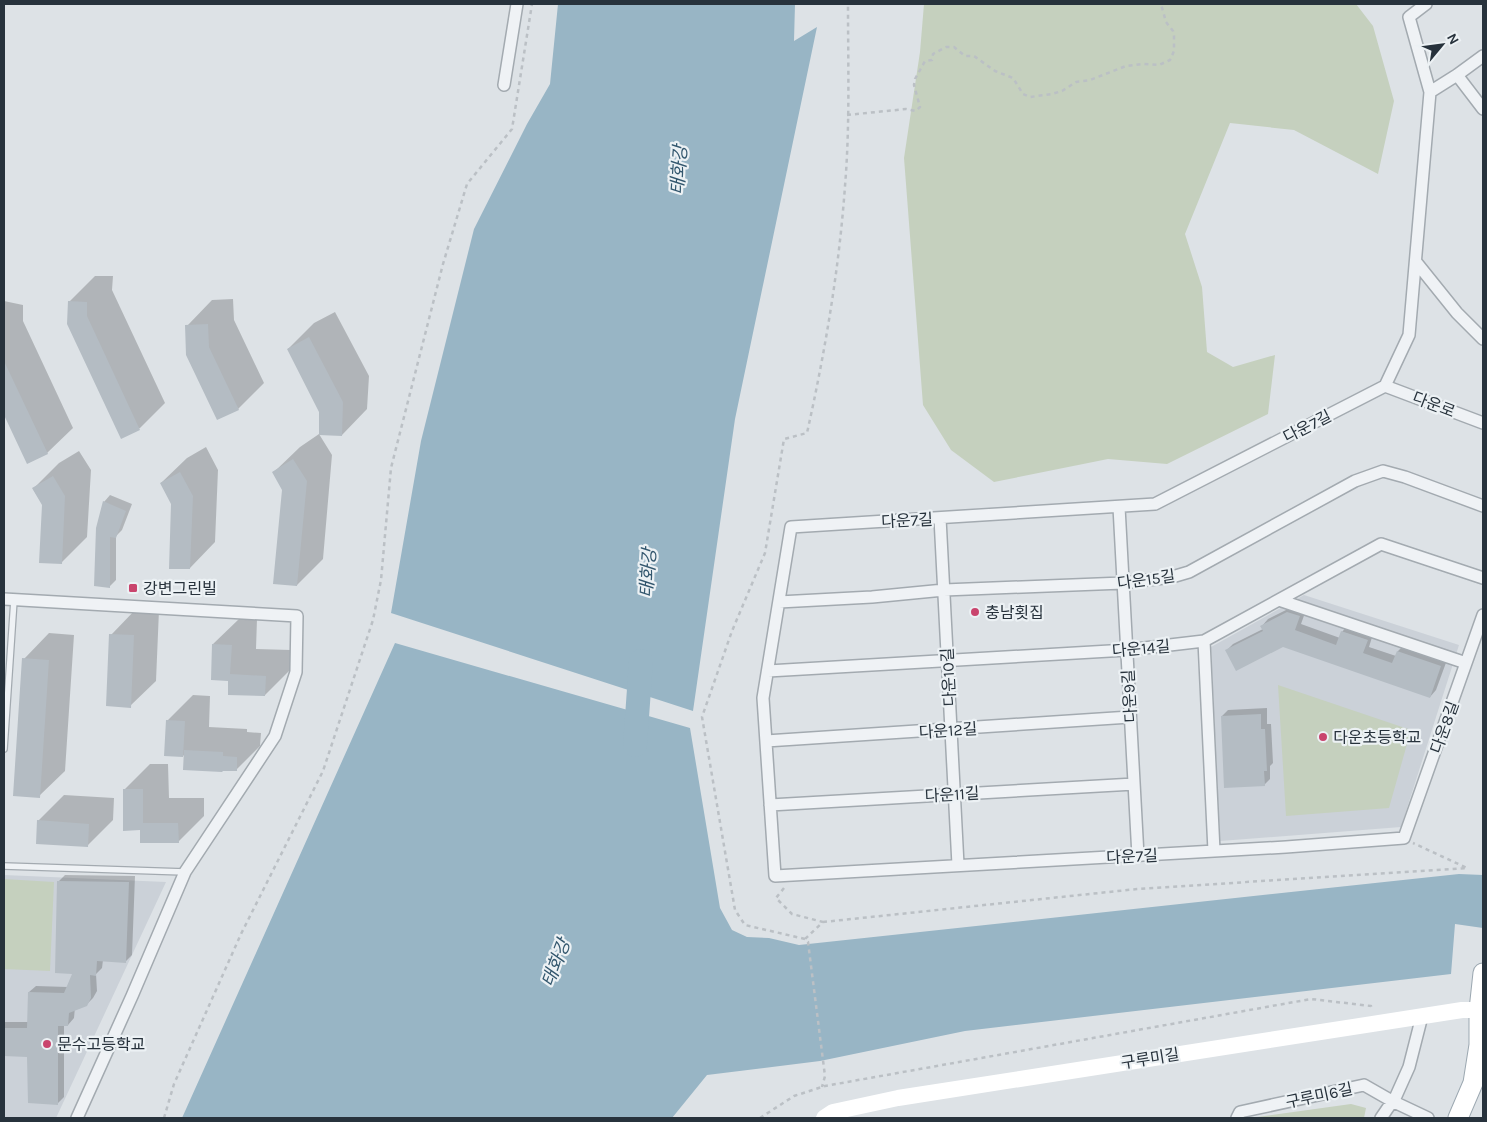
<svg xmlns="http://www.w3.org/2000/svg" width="1487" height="1122" font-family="Karla,'Noto Sans KR',sans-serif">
	<rect width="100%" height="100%" fill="#dde2e6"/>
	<!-- built -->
	<path fill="#cbd1d8" d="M1304,595L1459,645L1401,827L1220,841L1211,647Z
		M4,875L166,882L56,1118H4Z"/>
	<!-- green -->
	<path fill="#c5d0be" d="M924,4H1356L1373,26L1394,101L1378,174L1294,130L1230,123L1185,234L1202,287L1207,352L1233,367L1275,355L1268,414L1167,464L1108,459L994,482L951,450L923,405L904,158L920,52Z
		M1278,685L1411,730L1389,808L1286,816Z
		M4,879L54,882L50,971L4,969Z
		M1351,1104L1366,1108L1364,1118H1250Z"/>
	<!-- water -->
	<path fill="#98b5c5" d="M558,4H795L794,41L817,27L735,419L693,711L391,613L421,441L474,229L527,124L550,84Z
		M395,643L690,728L720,908L732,930L747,937L769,938L799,945L1459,874L1483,875V928L1455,924L1451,974L965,1031L820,1061L707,1075L672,1118H182Z"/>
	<!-- shadow -->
	<path fill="#0003" d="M95,276H113L112,290L165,403L140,428L121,437L69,302Z
		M233,299L234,320L264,383L238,409L187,326L212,300Z
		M4,301L23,305V321L73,428L47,453L28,463L4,412Z
		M335,312L369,376L367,409L342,435L319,434L321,412L288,349L314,323Z
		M319,434L332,455L323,559L297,585L283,490L274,472L300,447Z
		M206,447L218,470L215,542L190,568L172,504L161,483L187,458Z
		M79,451L91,470L87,537L62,562L43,505L33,489L59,463Z
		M110,495L132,504L122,530L116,536V580L110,586L104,502Z
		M1294,606L1306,610L1301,624L1340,638L1342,632L1348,625L1373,634L1369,647L1396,656L1398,651L1404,645L1447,660L1436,690L1430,697L1283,645L1226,651L1233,644L1263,629L1262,626L1268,619Z
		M136,609L159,610L156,681L130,706L111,635Z
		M239,619H257L256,649L291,650V669L265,695L229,680L213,644Z
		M49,633L74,635L65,771L39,796L24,659Z
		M193,695L210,696L209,727L247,729V732L261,733L260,746L236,770L185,754L183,756L167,721Z
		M1267,708V724H1271L1273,763L1270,766V779L1264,785L1222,716L1228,710Z
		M150,764H168L169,798H204V816L178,842L141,829L124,790Z
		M64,795L114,798L113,820L87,846L38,821Z
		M65,875L135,876L132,955L126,961L103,960L102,968L96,974L97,991L93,998L86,1005L75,1007L74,1018L68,1025H64V1097L58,1103L29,1056L4,1055V1022H29V992L36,986L68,987L74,973L59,881Z"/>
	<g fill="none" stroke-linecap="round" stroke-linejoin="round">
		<!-- river -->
		<path stroke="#98b5c5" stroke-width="24" d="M635,745L641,661"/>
	</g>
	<!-- building -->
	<path fill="#b4bcc3" d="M68,301L87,302V316L140,430L121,439L67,324Z
		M208,324L209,347L239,410L217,420L186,355L185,325Z
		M309,337L343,402L342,436L319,435V412L287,349Z
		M4,361L48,454L27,464L4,415Z
		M293,459L307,481L297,586L273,584L282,490L272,472Z
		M180,472L193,496L190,569H169L171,504L160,483Z
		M53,476L65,496L62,564L39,563L42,505L32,488Z
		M103,501L126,511L116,538L110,537V588L94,586L96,528Z
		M1287,612L1300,616L1295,630L1336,645L1341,631L1368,640L1363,653L1392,663L1397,651L1441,666L1430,698L1283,647L1236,671L1225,650L1263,631L1260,626Z
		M109,634L134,635L131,708L106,706Z
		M212,644L232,645L230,674L266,676L265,696L228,695V681L211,680Z
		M22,658L49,660L40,798L13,796Z
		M1261,714V729H1265L1267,771H1264L1265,786L1224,788L1221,716Z
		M166,720L185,721L183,757L164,756Z
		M184,750L223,752V756L237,757V771H223L222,772L183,770Z
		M123,789H143V823H178L179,843H140V830L123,831Z
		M37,820L89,824L88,847L36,844Z
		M57,881L129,882L126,963L97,961L96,976L90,975L91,998L87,1006L69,1013L68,1026H58V1105L28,1103L27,1057L4,1056V1028H27L28,992L64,993L72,974L55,973Z"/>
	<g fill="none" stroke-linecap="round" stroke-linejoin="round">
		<!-- lane casing -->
		<g stroke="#a3aab0" stroke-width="8">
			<path id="lane" d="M4,749L14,600
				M4,866L185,872"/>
		</g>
		<!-- street casing -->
		<g stroke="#a3aab0" stroke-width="14">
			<path id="street" d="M1426,4L1409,17L1430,92L1409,335L1385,386L1155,504L791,527L763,698L775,876L1286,847L1404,838L1483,615
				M1457,75L1483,109
				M504,85L517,4
				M1430,92L1457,75L1483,56
				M1416,262L1457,313L1483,339
				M1385,386L1483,423
				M1119,507L1138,856
				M940,518L958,865
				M4,599L297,616L296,672L275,736L185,872L132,996L77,1118
				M1279,600L1466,663
				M779,602L872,597L944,590L1123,583L1172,577L1189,572L1355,481L1383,471L1405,477L1483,506
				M1204,641L1214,851
				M768,671L1127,650L1204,641L1381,544L1483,578
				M766,741L1130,717
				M770,805L1134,784
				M1237,1118L1240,1112L1364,1085L1392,1101L1428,1118
				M1381,1118L1396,1096L1409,1067L1422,1016"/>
		</g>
		<!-- primary casing -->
		<g stroke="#9ca8b1" stroke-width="21">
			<path id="primary" d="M1458,1118L1473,1083L1479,1045V1010L1483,973"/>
		</g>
		<!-- path -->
		<path stroke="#bbc0c5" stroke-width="2.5" stroke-dasharray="4 4" stroke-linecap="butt" d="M847,115L906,109L916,111L920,107L914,85L915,79L925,61L932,60L933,54L946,47H954L965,56H974L995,71L1013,78L1023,94L1030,97L1052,94L1062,91L1076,82L1090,80L1126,66L1143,64L1159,65L1170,60L1174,51V36L1173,31L1166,22L1161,4
			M784,888L776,898L792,914L823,922L805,939L808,942L825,1076L822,1087
			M823,922L1137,889L1467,868L1413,843
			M805,939L745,925L735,910L702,717L732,631L765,553L784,439L807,433C825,352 839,270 845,186C850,126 848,64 848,4
			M164,1118L174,1084L241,934L323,771L373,620L381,580L391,468L443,264L467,184L512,129L532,4
			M760,1118L794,1096L825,1086L1311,999L1371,1006L1372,1010"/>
		<!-- lane -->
		<use href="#lane" stroke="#eff2f5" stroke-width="5.5"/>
		<!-- street -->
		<use href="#street" stroke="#eff2f5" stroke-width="11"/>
		<!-- secondary -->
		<path stroke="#fff" stroke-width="16" d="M824,1118L833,1112L898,1098L1462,1010H1479"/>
		<!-- primary -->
		<use href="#primary" stroke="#fff" stroke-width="19"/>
	</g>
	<!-- markers -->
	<g fill="#c9446d" stroke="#ecf1f4" stroke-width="2">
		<rect x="128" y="583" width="10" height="10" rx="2.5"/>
		<circle cx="975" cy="612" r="5"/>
		<circle cx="1323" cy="737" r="5"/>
		<circle cx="47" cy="1044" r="5"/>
	</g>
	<g text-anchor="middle" stroke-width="4.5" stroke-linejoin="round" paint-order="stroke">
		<!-- street labels -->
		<g font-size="16" fill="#27323c" stroke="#ecf1f4">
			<text transform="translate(1434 404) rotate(21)" y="6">다운로</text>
			<text transform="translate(1307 426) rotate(-27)" y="6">다운7길</text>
			<text transform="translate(907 520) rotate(-3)" y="6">다운7길</text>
			<text transform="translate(1146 579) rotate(-8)" y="6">다운15길</text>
			<text transform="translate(1141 648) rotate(-5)" y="6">다운14길</text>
			<text transform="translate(948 677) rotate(-93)" y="6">다운10길</text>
			<text transform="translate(1129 696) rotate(-93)" y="6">다운9길</text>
			<text transform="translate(1444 727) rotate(-70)" y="6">다운8길</text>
			<text transform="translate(948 730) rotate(-4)" y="6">다운12길</text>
			<text transform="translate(952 794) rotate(-3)" y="6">다운11길</text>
			<text transform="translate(1132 856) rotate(-3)" y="6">다운7길</text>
			<text transform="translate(1150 1058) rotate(-9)" y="6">구루미길</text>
			<text transform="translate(1319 1095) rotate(-12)" y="6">구루미6길</text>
		</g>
		<!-- poi labels -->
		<g font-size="16" fill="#27323c" stroke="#ecf1f4" text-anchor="start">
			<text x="143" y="594">강변그린빌</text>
			<text x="985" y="618">충남횟집</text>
			<text x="1333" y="743">다운초등학교</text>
			<text x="57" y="1050">문수고등학교</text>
		</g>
		<!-- water labels -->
		<g font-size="18" font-style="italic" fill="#33576e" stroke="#ecf1f4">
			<text transform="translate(679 170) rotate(-86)" y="6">태화강</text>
			<text transform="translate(648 573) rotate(-86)" y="6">태화강</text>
			<text transform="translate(556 963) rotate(-69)" y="6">태화강</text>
		</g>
	</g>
	<!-- border -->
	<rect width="1487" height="1122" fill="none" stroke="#27323c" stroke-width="10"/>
	<!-- north arrow -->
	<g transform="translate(1442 45) rotate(61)" stroke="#ecf1f4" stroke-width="4" paint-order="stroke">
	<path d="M0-4L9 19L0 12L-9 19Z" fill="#27323c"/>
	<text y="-8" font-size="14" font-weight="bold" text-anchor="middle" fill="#27323c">N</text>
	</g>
</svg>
